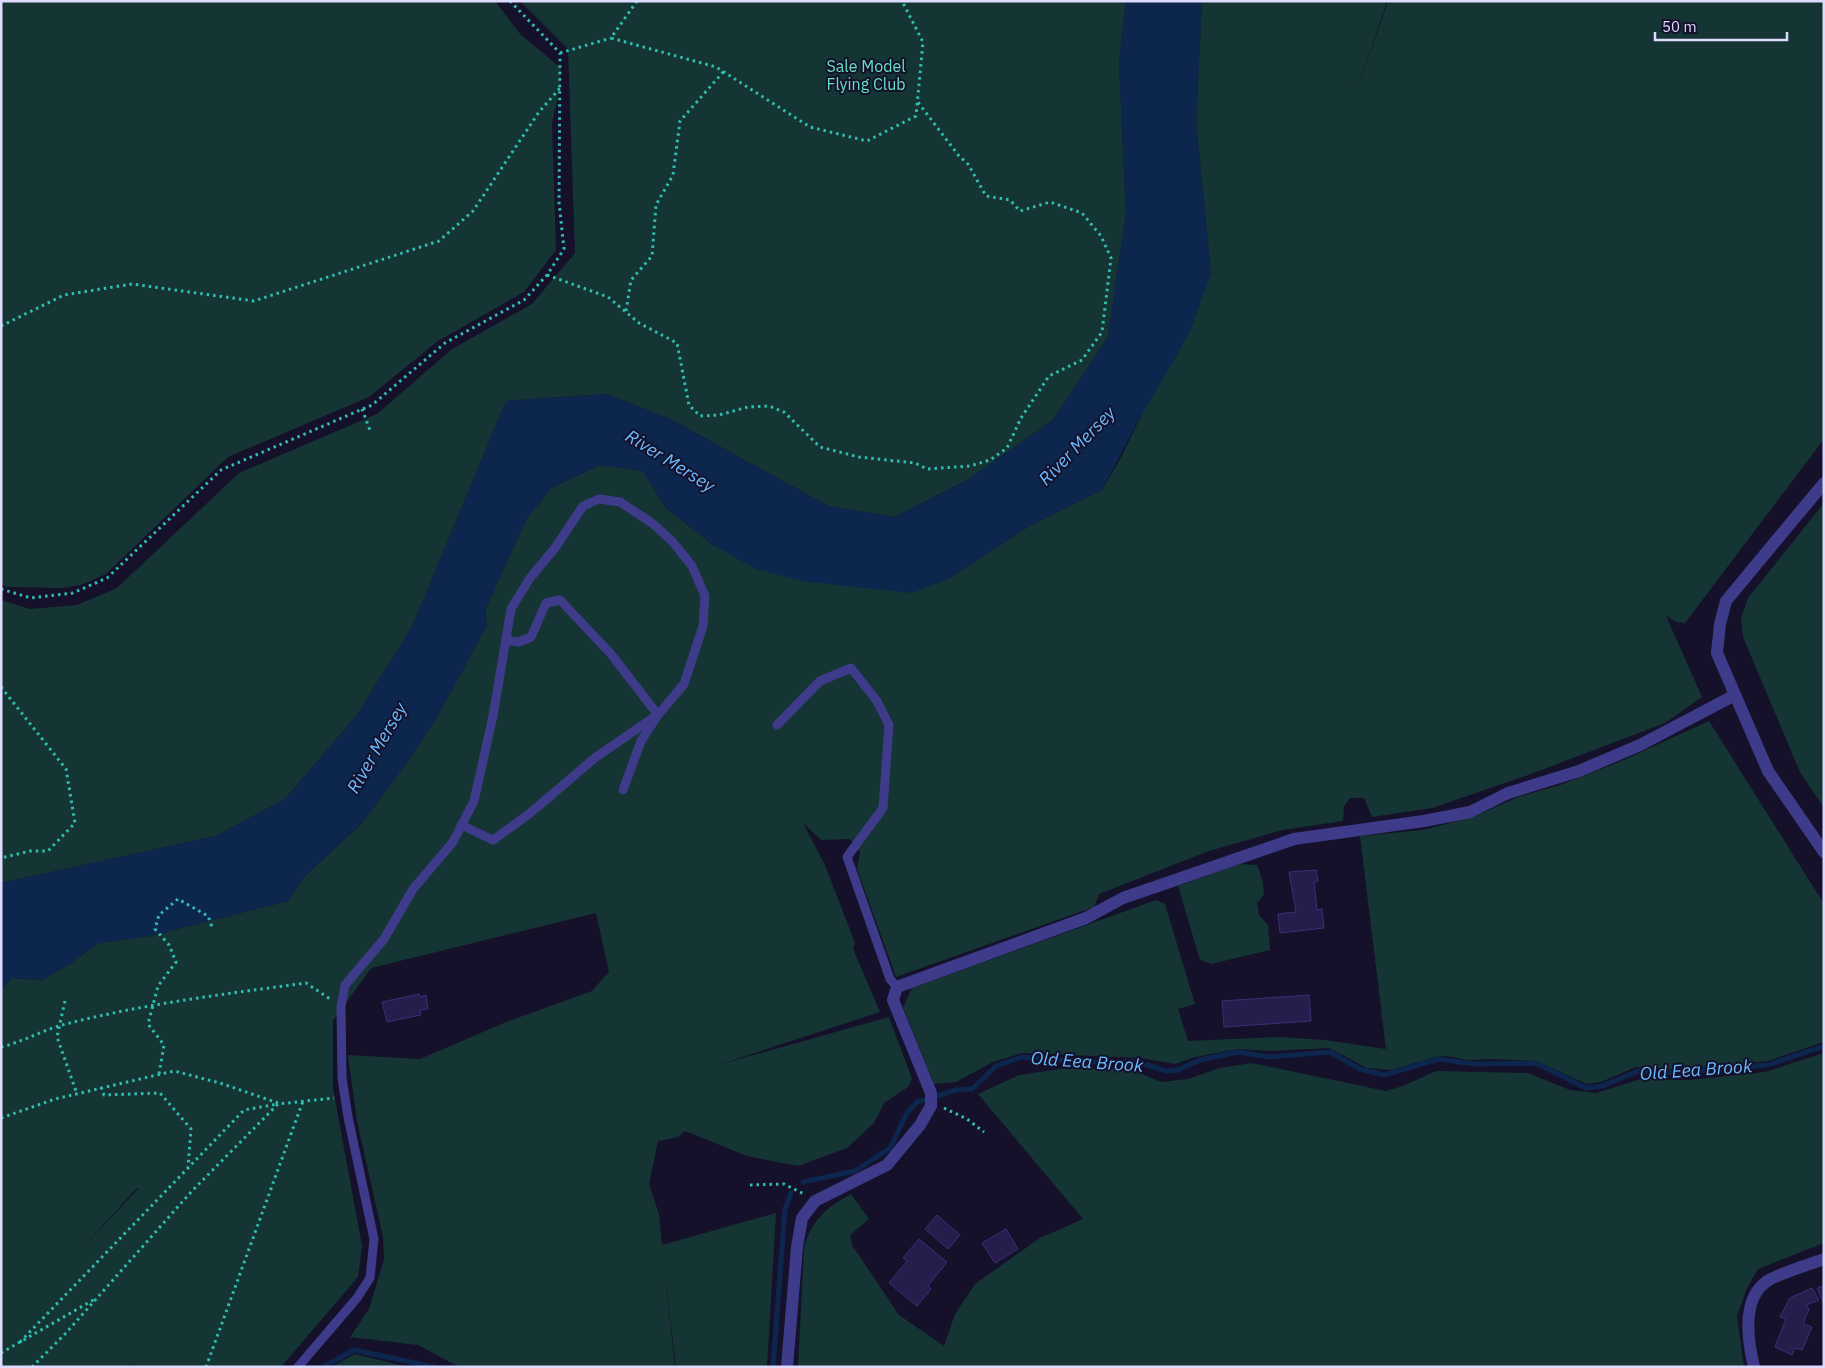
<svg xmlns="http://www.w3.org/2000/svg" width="1825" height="1368" font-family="'IBM Plex Sans',sans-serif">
	<rect width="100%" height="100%" fill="#15112b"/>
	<!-- green -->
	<path fill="#143533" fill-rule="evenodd" d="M1,1H495L521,35L561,68L560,87L552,123L556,250L524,292L438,341L369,397L228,457L106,574L81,585L62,588L6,587L1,583Z
		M520,1H1126L1119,62L1126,214L1108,337L1053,420L969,479L895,517L828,506L672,420L607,394L506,401L412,627L357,715L285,799L216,836L1,883V600L30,609L77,605L117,588L239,473L377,414L452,349L532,304L575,253L568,49Z
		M1202,1H1387L1354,99L1388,1H1824V439L1685,623L1677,622L1666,616L1702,697L1665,723L1531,774L1432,808L1372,817L1364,798H1350L1344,806L1343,821L1282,830L1209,851L1099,894L1094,907L896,977L857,869L860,852L850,839L821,840L803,823L825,865L855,943L853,949L880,1012L718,1065L889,1017L912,1079L908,1087L884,1103L874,1123L847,1148L798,1166L747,1156L685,1131L678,1137L658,1141L649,1184L659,1214L662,1245L776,1213L767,1367H676L664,1268L675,1367H459L418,1345L350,1337L369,1309L384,1259L383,1237L357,1121L348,1055L420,1059L506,1022L592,991L609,972L596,913L371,968L333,1021V1088L362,1246L358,1277L281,1367H132L130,1362L131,1367H1V989L12,978L42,980L70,964L98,943L150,936L288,901L304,877L362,823L415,751L440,712L487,625L485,610L527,518L551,488L600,465L643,471L665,507L713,545L948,579L1028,527L1102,490L1119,461L1211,274L1196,122ZM137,1188L138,1189L76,1255Z
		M1824,503V808L1800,772L1743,637L1741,618L1748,598Z
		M1709,721L1824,904V1042L1768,1061L1676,1070L1636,1067L1601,1082L1587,1084L1536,1061L1491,1059L1467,1060L1447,1056L1435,1057L1391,1070L1367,1068L1329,1048L1270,1051L1238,1049L1195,1057L1175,1064L1141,1058L1022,1053L993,1062L956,1082L934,1084L903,1007L912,988L1156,900L1165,904L1195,1004L1178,1009L1188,1041L1279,1037L1324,1040L1386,1049L1360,836L1423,830L1473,817L1518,797L1560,785L1619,762Z
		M1240,864L1257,865L1263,882L1264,895L1257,903L1259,915L1268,925L1270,950L1211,964L1200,960L1178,886Z
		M1824,1053V1243L1758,1269L1747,1288L1737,1316L1744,1367H798L804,1248C811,1221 826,1207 851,1194L869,1219L850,1235L852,1245L899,1315L944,1346L955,1314L975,1284L1040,1238L1083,1219L978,1094L1019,1075L1060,1069L1128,1068L1161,1082L1188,1079L1220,1068L1252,1063L1386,1091L1403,1086L1436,1071L1528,1073L1570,1090L1596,1093L1641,1079L1689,1080L1765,1072Z
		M355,1354L408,1367H331Z"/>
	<!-- water -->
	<path fill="#0d264e" d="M1126,1H1202L1196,122L1211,274L1189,334L1136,425L1102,490L1028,527L948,579L912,593L801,581L756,569L713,545L665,507L643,471L600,465L551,488L527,518L485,610L487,625L440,712L415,751L362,823L304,877L288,901L150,936L98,943L70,964L42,980L12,978L1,989V883L216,836L285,799L357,715L412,627L506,401L607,394L672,420L828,506L895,517L969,479L1053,420L1108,337L1126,214L1119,62Z"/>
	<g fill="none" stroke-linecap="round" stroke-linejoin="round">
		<!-- stream -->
		<path stroke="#0d264e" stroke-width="5" d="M937,1096L956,1090L972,1089L996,1066L1022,1057L1085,1062H1138L1166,1071L1178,1070L1200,1060L1238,1052L1269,1057L1330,1052L1360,1069L1384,1075L1439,1059L1474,1064L1536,1063L1586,1088L1602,1086L1638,1071L1675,1073L1768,1065L1824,1046
			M803,1182L855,1171L890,1148L907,1113L917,1102L927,1099
			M323,1367L354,1350L434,1367
			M773,1367L785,1209L791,1193"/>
	</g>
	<!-- building -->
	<path fill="#261d4c" stroke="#3c2f78" d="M1316,870L1318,881L1314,882L1317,910L1322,909L1324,928L1280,933L1278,914L1296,912L1289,872Z
		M419,994L420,997L426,995L428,1009L420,1010L421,1015L387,1022L382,1002Z
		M1309,995L1311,1021L1224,1027L1222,1001Z
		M937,1215L960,1235L948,1249L925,1229Z
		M1006,1229L1018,1249L995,1263L982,1243Z
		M919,1239L947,1262L928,1286L931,1289L917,1306L889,1283L907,1261L903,1258Z
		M1824,1286V1304L1817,1288Z
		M1812,1288L1819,1300L1806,1305L1809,1309L1803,1324L1812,1327L1802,1350L1795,1348L1792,1355L1775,1347L1786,1319L1780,1317L1790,1298Z"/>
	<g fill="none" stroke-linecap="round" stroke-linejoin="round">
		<!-- path -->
		<path stroke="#30beb3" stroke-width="3" stroke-dasharray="2.5 4" stroke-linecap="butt" d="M637,1L611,38L716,67L810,127L867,141L916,116L923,42L902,1
			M560,53L611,38
			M547,275L608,297L639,323L677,343L689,405L700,416L719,415L748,407L769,406L784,412L820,447L859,457L915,463L927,469L970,466L990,460L1007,448L1021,418L1049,376L1082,360L1102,332L1111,258L1101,236L1082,213L1050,202L1020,211L1010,200L986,196L968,164L959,156L917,101
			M626,311L631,280L652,256L656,205L673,175L680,121L724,71
			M1,326L64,295L132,284L254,301L439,241L473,211L539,112L560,88
			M362,409L371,433
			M1,589L31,598L73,593L107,578L221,470L372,405L445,343L524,300L547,275L564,249L559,202L560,53L510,1
			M1,687L66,769L75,823L48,851H30L1,858
			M65,1001L57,1037L77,1094
			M1,1047C22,1042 41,1031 62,1025C142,1004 225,994 306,983L330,999
			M159,1074L164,1045L148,1024L158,986L176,962L169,945L155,929L159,915L178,899L208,916L212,927
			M101,1087L104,1095L160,1093L191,1129L188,1167
			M944,1108L967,1119L984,1132
			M1,1118L55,1099L174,1071L220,1083L278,1103
			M750,1185L784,1184L804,1194
			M20,1342L244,1110L278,1104
			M1,1353L95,1299
			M32,1367L66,1333L191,1192L278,1104L334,1098
			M206,1367L303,1101"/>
		<!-- service -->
		<path stroke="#3e3c8a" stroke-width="9" d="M505,640L519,642L531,637L546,603L560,600L611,654L658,715
			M777,725L820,681L851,668L877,701L889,725L883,808L847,857L890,979L897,987
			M461,825L493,840L529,814L596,757L653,718
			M298,1367L357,1298L370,1278L374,1239L348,1117L342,1078L341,1007L345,985L384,939L413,889L453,842L474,801L493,716L511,609L530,578L555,548L583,506L599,499L620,502L652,523L672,541L692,566L705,596L703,626L684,684L658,715L641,741L623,790"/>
		<!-- minor -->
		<path stroke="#3e3c8a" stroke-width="12" d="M1824,483L1726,601L1720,624L1717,653L1768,771L1824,852
			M787,1367L797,1247L802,1218L815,1201L887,1165L920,1125L931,1106V1093L893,1000L897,987L1086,918L1123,898L1294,839L1424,821L1470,812L1508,793L1579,771L1640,745L1735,695
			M1754,1367C1748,1342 1741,1300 1766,1282C1774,1275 1811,1264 1824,1259"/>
	</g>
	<g text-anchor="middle" stroke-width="4" stroke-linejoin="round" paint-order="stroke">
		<!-- park labels -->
		<g font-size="16" fill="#65e1c0" stroke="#15112b">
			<text x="866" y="72">Sale Model<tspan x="866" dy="18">Flying Club</tspan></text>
		</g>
		<!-- water labels -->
		<g font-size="18" font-style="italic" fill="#69bcff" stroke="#15112b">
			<text transform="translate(1077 446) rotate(-46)" y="6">River Mersey</text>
			<text transform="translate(670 461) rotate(32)" y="6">River Mersey</text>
			<text transform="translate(377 748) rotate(-60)" y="6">River Mersey</text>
			<text transform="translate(1087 1062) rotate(4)" y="6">Old Eea Brook</text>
			<text transform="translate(1696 1070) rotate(-4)" y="6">Old Eea Brook</text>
		</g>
	</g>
	<!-- border -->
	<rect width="1825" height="1368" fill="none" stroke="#dfdbff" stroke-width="5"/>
	<!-- scale -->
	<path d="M1655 32v8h132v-8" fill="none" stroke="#dfdbff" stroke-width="2.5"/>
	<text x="1662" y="32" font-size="15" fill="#dfdbff" stroke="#15112b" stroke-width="4" paint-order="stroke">50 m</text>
</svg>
